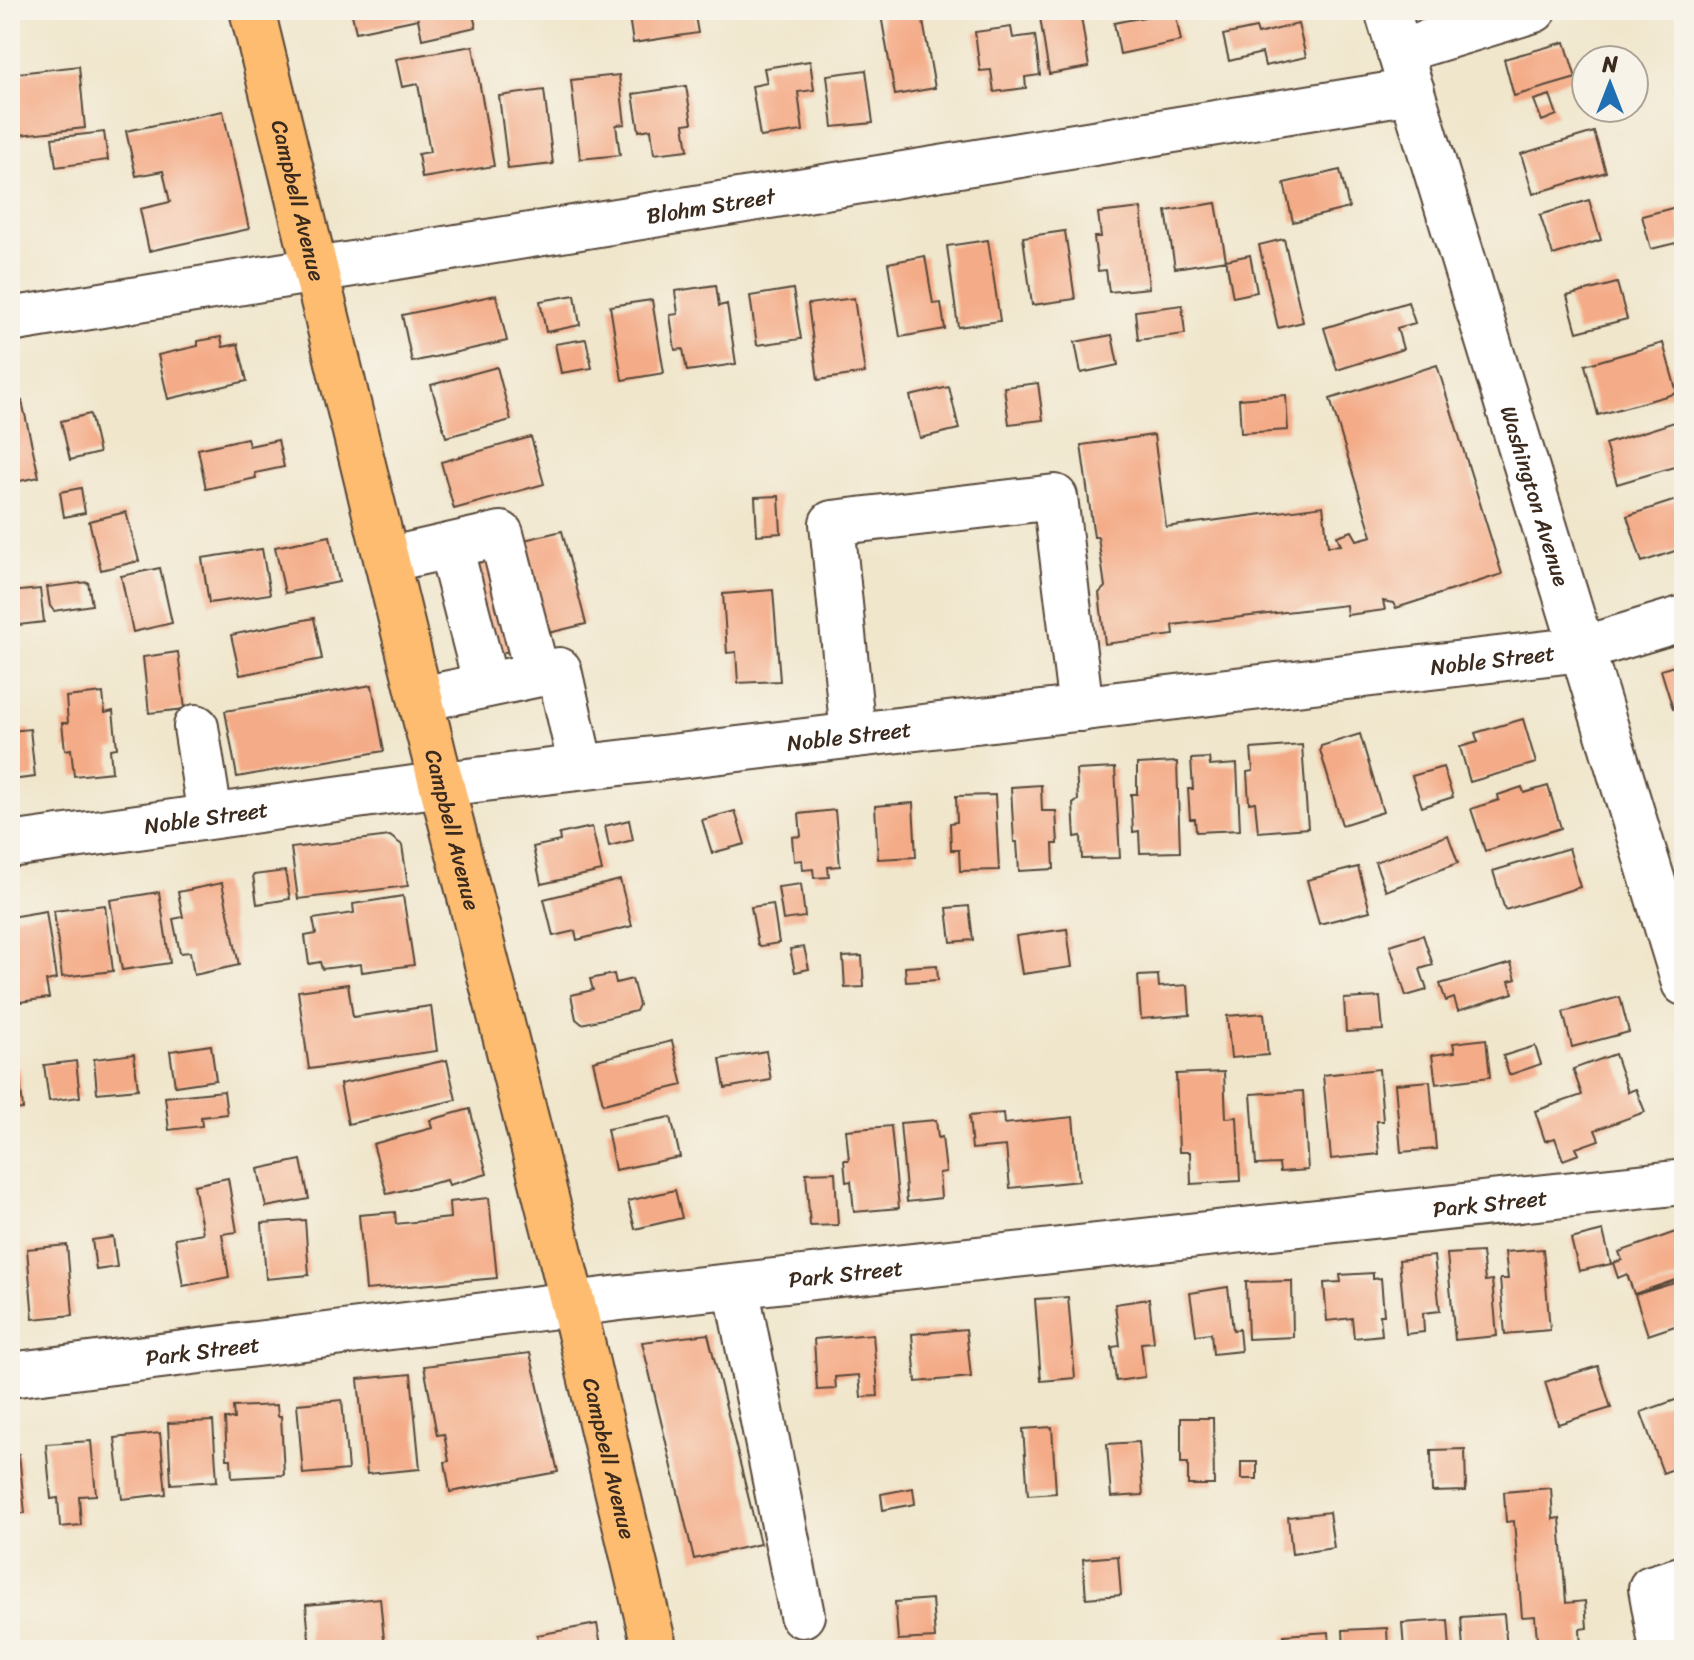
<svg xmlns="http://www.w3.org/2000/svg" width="1694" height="1660" font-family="Sriracha,sans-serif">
	<rect width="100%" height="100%" fill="#f7f3e8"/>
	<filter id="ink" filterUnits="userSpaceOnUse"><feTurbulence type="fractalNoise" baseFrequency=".0125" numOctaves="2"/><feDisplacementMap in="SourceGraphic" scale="16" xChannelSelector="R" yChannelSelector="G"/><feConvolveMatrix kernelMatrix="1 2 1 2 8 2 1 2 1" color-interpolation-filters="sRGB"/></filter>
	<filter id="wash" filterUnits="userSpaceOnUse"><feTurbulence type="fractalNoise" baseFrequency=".006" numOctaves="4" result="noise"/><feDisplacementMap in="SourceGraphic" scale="32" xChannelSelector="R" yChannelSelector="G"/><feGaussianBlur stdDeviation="1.8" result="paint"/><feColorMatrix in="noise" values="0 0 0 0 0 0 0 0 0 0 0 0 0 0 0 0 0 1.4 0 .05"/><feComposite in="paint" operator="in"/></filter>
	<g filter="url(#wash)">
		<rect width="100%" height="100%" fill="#f0e6cc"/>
		<g id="blocks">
			<!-- building -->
			<path fill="#f4ab87" d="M351,10H472L476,27L422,39L418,19L356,32Z
				M628,10H694L698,33L633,43Z
				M698,10H729V12L699,15Z
				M913,10H921L935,88L895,95L881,15Z
				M1044,10H1080L1089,67L1049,74L1039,11Z
				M1175,11L1181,41L1120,54L1114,23Z
				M1298,24L1306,57L1265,66L1262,53L1229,61L1223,35L1256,28L1258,34Z
				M1011,27L1013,38L1035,35L1040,75L1025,77L1026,88L994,92L991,70L980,71L975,32Z
				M1565,42L1576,78L1514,96L1504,59Z
				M473,46L494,166L422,178L418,154L430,152L418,84L402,87L396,59Z
				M810,61L814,90L798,92L803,131L760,137L752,86L767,83L764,68Z
				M79,66L85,128L10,136V74Z
				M866,70L873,123L833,127L827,75Z
				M619,75L625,124L616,125L620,155L580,159L571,80Z
				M686,86L692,123L684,124L688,150L654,154L651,129L639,131L633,94Z
				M544,90L553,164L508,169L499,96Z
				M1550,95L1557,115L1542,121L1534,100Z
				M223,111L249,229L149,251L140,209L170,202L163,171L136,176L126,131Z
				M104,132L108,160L56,167L52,138Z
				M1594,132L1606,172L1533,194L1521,154Z
				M1340,170L1349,208L1293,222L1284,183Z
				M1589,200L1601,240L1553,255L1540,215Z
				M1216,203L1226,260L1175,268L1166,211Z
				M1676,207L1684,241L1651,249L1642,216Z
				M1141,208L1149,288L1109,292L1106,270L1098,271L1094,237H1101L1098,213Z
				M1065,231L1075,299L1032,305L1023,237Z
				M1284,239L1303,322L1278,328L1259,245Z
				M988,240L1000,321L958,327L947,246Z
				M1250,255L1257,292L1233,297L1226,260Z
				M925,256L933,304L941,303L945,329L900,337L888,263Z
				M1617,283L1627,319L1577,332L1567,296Z
				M716,285L719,306L727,304L736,364L687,371L683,349L675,350L670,315L678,314L675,291Z
				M793,289L801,339L757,345L750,296Z
				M496,295L507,341L412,362L402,315Z
				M575,295L580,325L546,332L540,301Z
				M854,298L865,373L818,380L808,304Z
				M652,300L664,373L622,380L610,306Z
				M1408,302L1415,323L1397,328L1403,349L1337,370L1324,328Z
				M1182,305L1185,334L1138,340L1135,311Z
				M1112,335L1118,365L1081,373L1075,342Z
				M221,337L223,347L238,344L247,381L168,399L158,355L198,346V341Z
				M586,339L592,368L561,373L555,344Z
				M1663,343L1677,393L1598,415L1585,365Z
				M1437,365L1502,574L1396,608L1393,603L1383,601L1385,610L1347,615L1346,605L1173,625L1174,635L1105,644L1099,593L1105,587L1098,537H1094L1081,445L1154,435L1166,527L1323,506L1328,546L1341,545L1337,536L1352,531L1357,540L1372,536L1330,399Z
				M497,367L511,420L446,437L431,385Z
				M1038,383L1043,420L1009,424L1004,387Z
				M949,387L959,429L920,438L910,396Z
				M1286,395L1288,430L1241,433L1239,399Z
				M22,401L39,477L10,483V403Z
				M90,414L99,453L70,460L61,421Z
				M1684,419V464L1617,484L1605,444Z
				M531,437L544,484L454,509L441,462Z
				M247,438L249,446L278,440L284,467L255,473L256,478L206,489L198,449Z
				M81,488L85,513L64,517L60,492Z
				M779,496L781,533L757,535L755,497Z
				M1676,500L1684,524V548L1642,562L1627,516Z
				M126,512L139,561L101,570L89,521Z
				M562,531L586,624L540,635L516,542Z
				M330,536L339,582L285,593L275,547Z
				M262,549L270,594L209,603L202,558Z
				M499,556L524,647L487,657L463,565Z
				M160,568L172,623L133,632L121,576Z
				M88,582L92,605L54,611L50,606L47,587Z
				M40,589L44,622L10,626V592Z
				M773,590L780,681L738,683L736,652L727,653L723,594Z
				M314,618L322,659L240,675L231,635Z
				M178,652L185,709L149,713L143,657Z
				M1684,663V706L1673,709L1661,670Z
				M372,685L384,751L237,777L225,711Z
				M103,693L105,713L113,711L117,748L110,749L112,772L74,776L71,749L65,750L62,723H68L66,697Z
				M1523,719L1536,763L1470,782L1460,747L1478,742L1475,733Z
				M30,729L35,777L10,780V731Z
				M1360,734L1383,812L1342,825L1320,750L1321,746Z
				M1302,745L1308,828L1258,832L1255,802L1249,803L1247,772L1253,771L1251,749Z
				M1209,758L1210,766L1237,764L1240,830L1196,832L1195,819H1190L1188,789H1193L1191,759Z
				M1177,762L1180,852L1140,853L1139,831L1133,832L1131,794H1137V764Z
				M1443,767L1453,797L1422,807L1412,776Z
				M1115,768L1120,858L1082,859L1081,836L1075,837L1073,804L1078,800L1076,770Z
				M1041,785L1042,811H1056L1058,844H1053L1054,869L1019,871L1017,842H1014L1011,787Z
				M1548,786L1561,828L1485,851L1471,809L1499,800L1498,795L1522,787L1524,793Z
				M995,795L999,870L960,871L959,850H951L950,823L957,822L956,796Z
				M913,803L916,857L878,859L875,806Z
				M835,810L840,866L828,867L829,877L814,878L813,869L803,870L802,860L794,861L792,837L801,836L799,814Z
				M735,811L745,844L712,853L702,820Z
				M629,820L633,840L609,846L605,826Z
				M592,827L602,871L541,884L533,847L560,841L559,834Z
				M1448,835L1458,863L1386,891L1375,862Z
				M390,836L402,845L408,886L298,899L291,848Z
				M1569,848L1580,887L1505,910L1493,871Z
				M1358,867L1370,911L1319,924L1307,880Z
				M285,871L290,899L257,904L253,875Z
				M620,880L632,926L577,940L575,931L553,936L544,899Z
				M222,883L239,965L194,975L190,952L180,953L173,919L183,917L178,892Z
				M801,884L805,917L783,920L778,887Z
				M159,892L170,963L122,970L110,900Z
				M403,896L414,965L362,972L361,964L322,969L320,962L309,964L305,936L316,934L313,919L354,913L353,904Z
				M773,904L779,943L761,946L758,945L751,907Z
				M105,905L113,971L62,977L54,911Z
				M969,906L973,940L951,942L947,908Z
				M46,911L56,979L46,981L49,998L19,1002L17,984L10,985V917Z
				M1067,929L1072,967L1022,974L1016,936Z
				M1423,935L1433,965L1420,969L1427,990L1406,996L1390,945Z
				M804,947L809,969L795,972L790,949Z
				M862,956L864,987L845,988L843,957Z
				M1511,963L1516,979L1509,981L1513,993L1458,1011L1454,998L1446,1001L1440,984Z
				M937,965L938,980L906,982L905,967Z
				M614,974L616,983L632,979L639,1005L636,1011L582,1024L576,1019L571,995L593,990L590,979Z
				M1158,975L1159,987L1188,985L1190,1015L1141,1019L1138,976Z
				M348,984L353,1017L431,1006L437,1051L309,1069L298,991Z
				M1380,997L1383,1030L1346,1032L1344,999Z
				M1620,997L1629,1032L1572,1047L1563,1012Z
				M1264,1013L1268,1055L1231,1058L1227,1016Z
				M1486,1039L1490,1077L1436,1084L1432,1055L1455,1052L1453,1043Z
				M672,1041L683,1085L603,1104L593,1061Z
				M211,1045L216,1080L175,1086L170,1051Z
				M1535,1046L1541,1064L1509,1075L1503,1056Z
				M766,1051L771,1080L725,1088L720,1059Z
				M134,1054L138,1089L97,1093L94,1059Z
				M1615,1054L1628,1092L1636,1089L1645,1112L1595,1130L1599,1140L1576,1148L1579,1154L1563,1160L1555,1138L1545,1141L1535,1111L1582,1095L1573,1069Z
				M447,1060L456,1100L348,1124L340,1084Z
				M76,1061L80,1097L49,1101L44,1065Z
				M19,1068L23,1109L10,1110V1069Z
				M1379,1069L1383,1121H1376L1379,1154L1331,1159L1323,1075Z
				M1224,1072L1226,1118L1237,1117L1240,1181L1191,1184L1190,1152H1179L1176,1074Z
				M1430,1081L1436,1149L1401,1152L1395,1084Z
				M224,1091L227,1114L201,1117L202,1126L169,1130L165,1097Z
				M1303,1091L1308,1170L1280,1172L1279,1164L1256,1165L1251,1094Z
				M470,1109L487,1174L449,1185L447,1180L387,1194L373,1144L432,1128L430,1120Z
				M1003,1113L1004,1124L1073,1117L1079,1181L1010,1188L1006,1146L972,1149L969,1116Z
				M671,1117L680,1157L615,1170L607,1129Z
				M936,1120L938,1138L942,1137L946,1172L939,1173L941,1198L907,1202L900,1123Z
				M891,1126L899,1208L854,1212L851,1181L846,1182L844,1160H849L846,1130Z
				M301,1160L309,1199L266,1207L258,1169Z
				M835,1172L838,1225L810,1226L806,1173Z
				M228,1178L237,1232L222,1234L229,1277L183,1286L175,1238L203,1233L194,1185Z
				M675,1190L682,1218L635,1229L628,1201Z
				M489,1198L497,1278L366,1290L359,1215L395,1212L396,1224L450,1218L449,1202Z
				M305,1220L309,1275L266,1279L262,1223Z
				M1684,1229V1277L1634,1294L1627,1274L1618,1278L1613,1263L1622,1260L1619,1252Z
				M1603,1231L1611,1264L1579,1271L1571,1239Z
				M113,1237L117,1267L96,1270L92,1240Z
				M67,1245L73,1315L33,1319L27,1249Z
				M1543,1249L1550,1330L1505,1334L1500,1279H1508L1505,1252Z
				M1482,1252L1485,1281L1492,1280L1497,1336L1455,1340L1447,1254Z
				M1434,1256L1440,1311L1423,1313L1424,1332L1406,1334L1399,1260Z
				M10,1269H12L16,1310L10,1311Z
				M1373,1273V1279L1381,1278L1384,1315H1380L1382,1335L1354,1338L1352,1318L1327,1321L1324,1283L1341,1282L1340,1275Z
				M1684,1280V1323L1648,1335L1635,1295Z
				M1292,1281L1293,1337L1248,1339L1246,1282Z
				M1228,1287L1233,1330L1239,1329L1241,1351L1213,1354L1211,1333L1196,1335L1190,1293Z
				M1068,1297L1075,1378L1041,1381L1035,1299Z
				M1149,1299L1154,1342L1141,1343L1145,1377L1116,1381L1112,1347L1120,1346L1115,1304Z
				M966,1329L971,1377L916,1382L912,1334Z
				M708,1334L760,1544L694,1559L642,1342Z
				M873,1334L878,1396L861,1397L859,1375L835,1377L836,1389L817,1390L814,1339Z
				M530,1353L558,1472L450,1492L445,1462L449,1461L444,1434L437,1435L424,1366Z
				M1598,1366L1611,1408L1558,1424L1545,1382Z
				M411,1374L420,1469L367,1474L358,1379Z
				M1684,1397V1465L1663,1473L1641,1412Z
				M342,1400L348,1470L303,1474L297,1404Z
				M277,1405L278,1416H281L284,1475L232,1478L231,1459H227L225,1419H234L233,1407Z
				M1181,1418H1213L1214,1485H1188V1463H1181Z
				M213,1421L217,1481L171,1484L168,1423Z
				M1052,1427L1056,1493L1028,1495L1023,1429Z
				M160,1433L166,1494L122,1499L115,1438Z
				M91,1441L96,1495L79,1496L81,1525L60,1527L58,1498L51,1499L46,1444Z
				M1139,1442L1143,1495L1111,1497L1107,1444Z
				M1465,1449L1466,1491L1432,1492L1431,1450Z
				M19,1454L25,1513L10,1514V1455Z
				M1241,1462H1257V1479H1241Z
				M913,1488L915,1504L883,1510L881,1494Z
				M1551,1488L1553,1519L1560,1518L1566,1603L1585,1601L1587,1628L1580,1629L1581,1650H1538L1535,1616L1522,1617L1514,1521L1506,1522L1504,1492Z
				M1329,1512L1334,1548L1292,1554L1288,1517Z
				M1118,1556L1121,1595L1086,1598L1083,1559Z
				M380,1598L385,1650H310L306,1605Z
				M932,1599L935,1638L898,1640L895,1602Z
				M1504,1614L1507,1650H1463L1461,1617Z
				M1448,1620L1450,1650H1404L1402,1623Z
				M597,1624L602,1650H540L537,1635Z
				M1387,1628L1388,1650H1344L1343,1630Z
				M1329,1632L1330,1650H1285L1284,1635Z"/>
		</g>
	</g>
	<g filter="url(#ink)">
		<use href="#blocks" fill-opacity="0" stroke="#564638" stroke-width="2"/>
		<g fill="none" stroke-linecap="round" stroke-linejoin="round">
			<!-- minor casing -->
			<g stroke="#564638" stroke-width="48">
				<g id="minor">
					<path id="s1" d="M1387,10L1684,983"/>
					<path d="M1399,51L1534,10"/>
					<path id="s2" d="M10,320L1412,91"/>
					<path d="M450,546L486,685"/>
					<path d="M387,560L501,534L537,674"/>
					<path d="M421,699L559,670L581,767"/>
					<path d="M196,727L210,816"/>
					<path d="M853,735L832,523L1055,497L1081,709"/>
					<path id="s3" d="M10,845L442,784L1582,649L1684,618"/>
					<path d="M736,1286L802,1615"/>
					<path id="s4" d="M10,1375L620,1298L1684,1182"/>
					<path d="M1662,1650L1651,1588L1684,1578"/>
				</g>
			</g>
			<!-- major casing -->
			<g stroke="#564638" stroke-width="48">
				<g id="major">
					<path id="s5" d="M252,10L434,755L573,1304L655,1650"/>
				</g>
			</g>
			<!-- minor -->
			<use href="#minor" stroke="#fff" stroke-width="44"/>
			<!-- major -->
			<use href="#major" stroke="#fdbc70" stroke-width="44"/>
		</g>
	</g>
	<g text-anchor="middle" stroke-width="6" stroke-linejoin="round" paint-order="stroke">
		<!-- street labels -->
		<g font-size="22" fill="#3b2a1e" stroke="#f7f3e8">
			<text dy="8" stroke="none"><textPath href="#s5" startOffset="196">Campbell Avenue</textPath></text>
			<text dy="8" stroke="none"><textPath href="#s2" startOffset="710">Blohm Street</textPath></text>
			<text dy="8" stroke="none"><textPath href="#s1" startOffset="508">Washington Avenue</textPath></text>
			<text dy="8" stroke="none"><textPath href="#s3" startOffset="1494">Noble Street</textPath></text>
			<text dy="8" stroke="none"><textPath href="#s3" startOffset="846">Noble Street</textPath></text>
			<text dy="8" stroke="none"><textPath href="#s3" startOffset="198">Noble Street</textPath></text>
			<text dy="8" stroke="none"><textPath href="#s5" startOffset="844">Campbell Avenue</textPath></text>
			<text dy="8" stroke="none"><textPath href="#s4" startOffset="1490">Park Street</textPath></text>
			<text dy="8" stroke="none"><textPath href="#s4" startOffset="842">Park Street</textPath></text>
			<text dy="8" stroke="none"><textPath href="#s4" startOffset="194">Park Street</textPath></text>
			<text dy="8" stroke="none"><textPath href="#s5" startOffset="1492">Campbell Avenue</textPath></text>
		</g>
	</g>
	<!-- margin -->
	<rect width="1694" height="1660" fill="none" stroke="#f7f3e8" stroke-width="40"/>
	<!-- north arrow -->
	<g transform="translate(1610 84)"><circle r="38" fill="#f7f3e8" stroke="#aca397" stroke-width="2"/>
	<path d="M0-6L14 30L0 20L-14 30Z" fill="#1f6fb2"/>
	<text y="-12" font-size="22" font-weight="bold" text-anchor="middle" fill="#3b2a1e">N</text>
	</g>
</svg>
